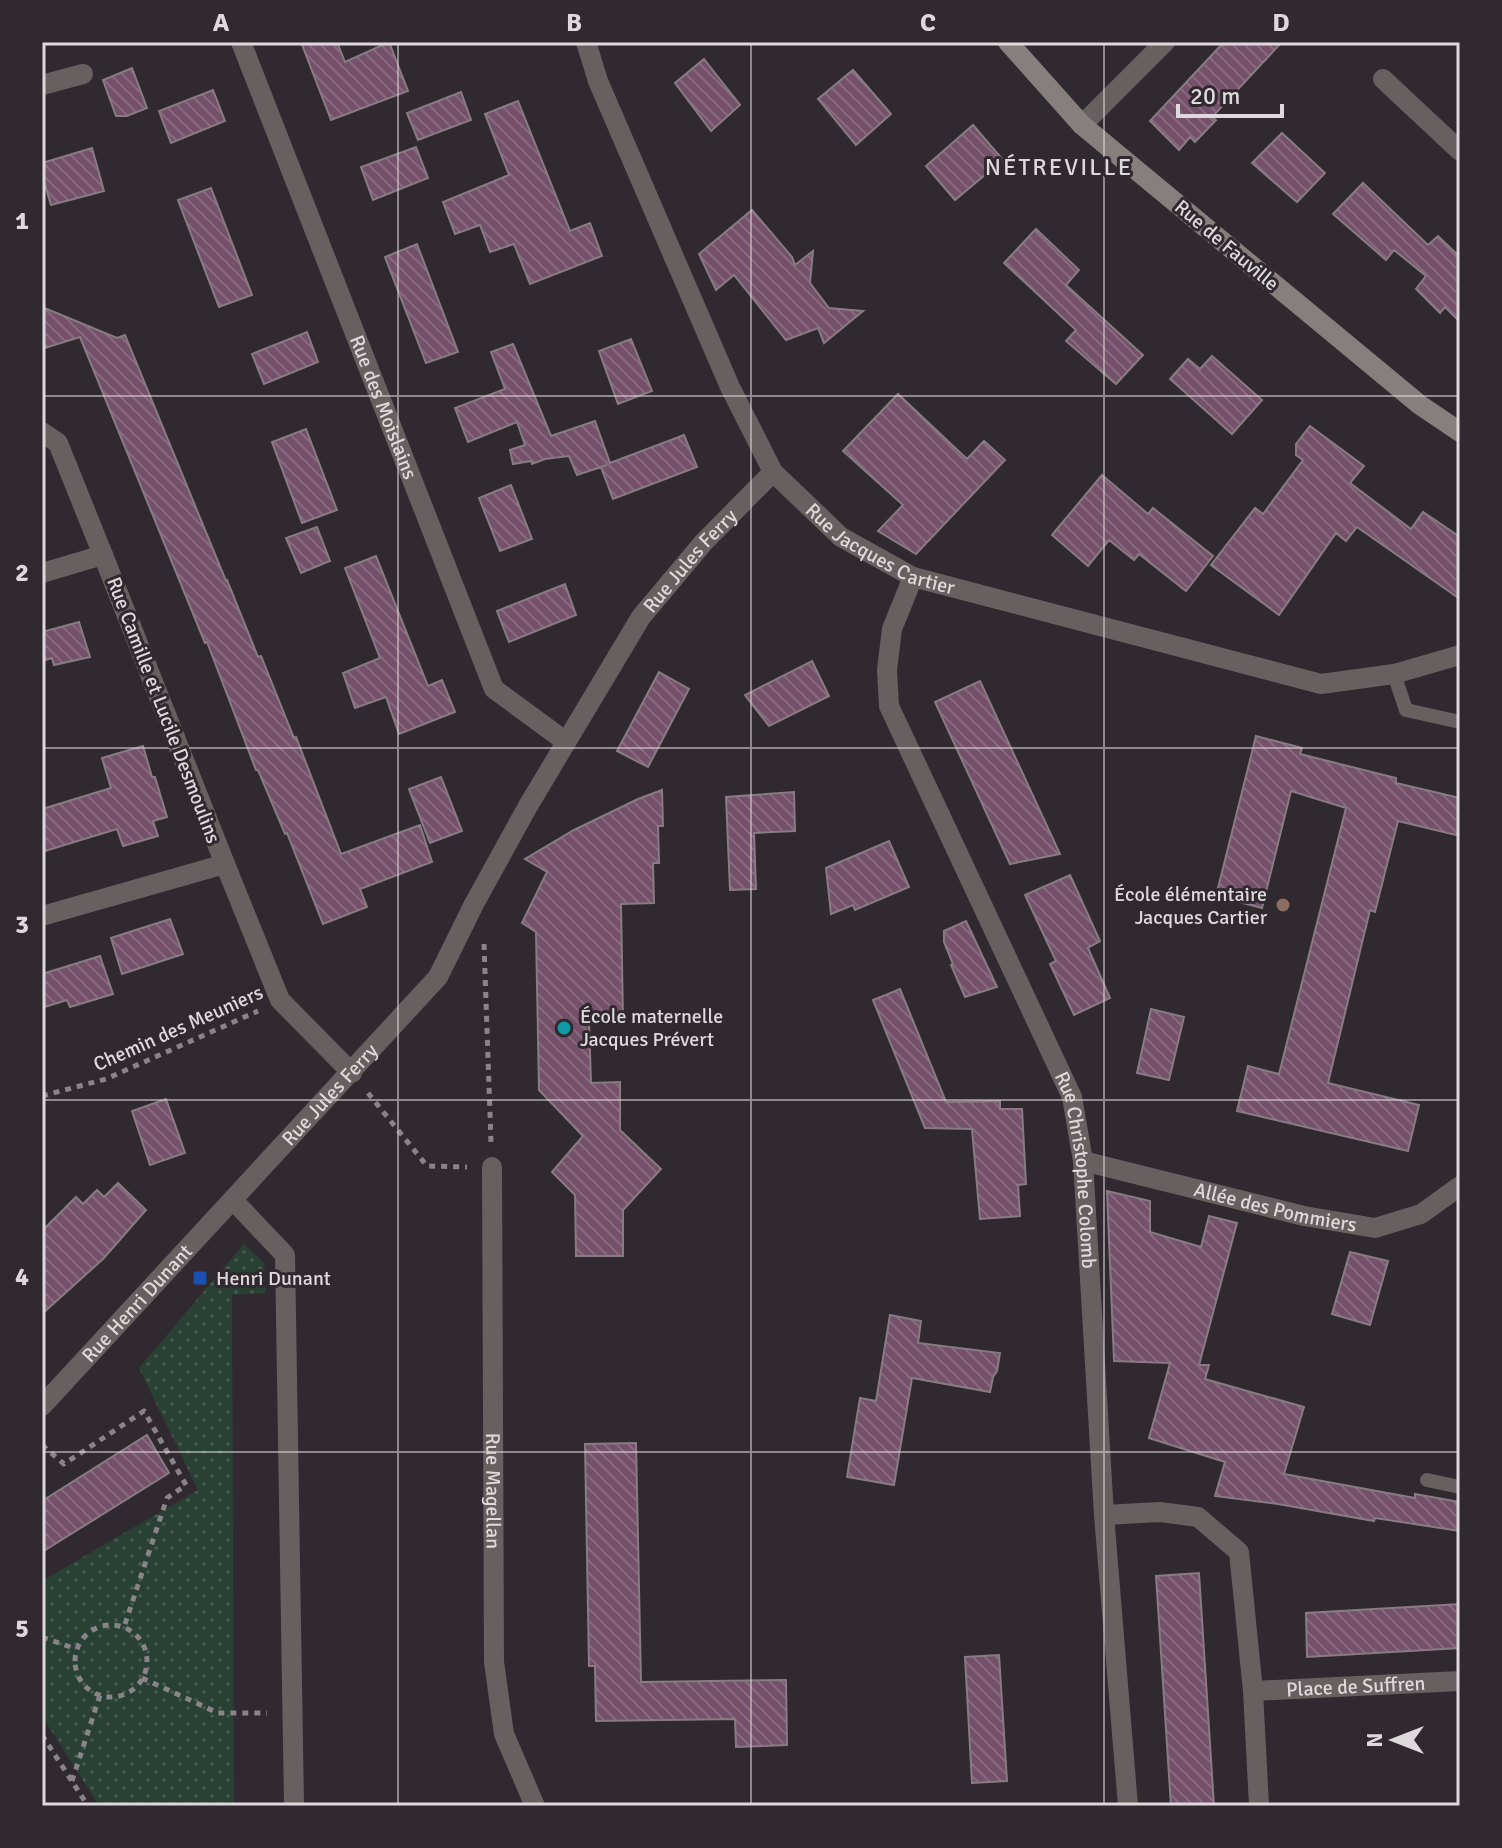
<svg xmlns="http://www.w3.org/2000/svg" width="1502" height="1848" font-family="Signika,sans-serif">
	<defs>
		<pattern id="park-dots" width="8" height="8" patternUnits="userSpaceOnUse" patternTransform="scale(2)"><rect width="8" height="8" fill="#284134"/><path d="M2 2h.1M6 6h.1" fill="none" stroke="#475c51" stroke-width="1.8" stroke-linecap="round"/></pattern>
		<pattern id="building-back-hatch" width="6" height="6" patternUnits="userSpaceOnUse" patternTransform="scale(2)"><rect width="6" height="6" fill="#755169"/><path d="M-1 5l2 2M0 0l6 6M5-1l2 2" fill="none" stroke="#88697e"/></pattern>
	</defs>
	<rect width="100%" height="100%" fill="#30292f"/>
	<!-- park -->
	<path fill="url(#park-dots)" d="M244,1244L264,1263L266,1293L232,1295L234,1806H99L42,1716V1581L198,1490L139,1368Z"/>
	<!-- building -->
	<path fill="url(#building-back-hatch)" stroke="#877c83" stroke-width="2" d="M301,42H337L345,62L389,42L408,91L331,120Z
		M1224,42H1282L1212,117L1216,120L1195,142L1190,137L1179,150L1150,121Z
		M704,59L740,105L711,131L675,83Z
		M132,68L147,108L127,116H116L103,80Z
		M853,70L891,114L856,145L818,99Z
		M213,90L225,121L171,143L159,111Z
		M461,92L471,120L418,140L407,113Z
		M518,101L570,231L590,223L602,256L530,284L514,244L490,252L480,225L455,234L443,202L509,175L485,114Z
		M973,125L1003,160L955,200L926,166Z
		M1282,133L1325,173L1297,202L1252,163Z
		M416,147L428,178L373,200L361,167Z
		M92,148L104,191L51,205L42,175V163Z
		M1363,183L1428,245L1438,236L1460,257V322L1445,307L1440,313L1416,289L1426,276L1394,250L1386,260L1333,214Z
		M211,188L252,295L219,307L178,200Z
		M752,210L792,257L795,265L813,251L810,283L829,308L863,311L824,343L818,328L786,340L734,275L716,290L699,254Z
		M1036,229L1079,270L1066,285L1143,355L1116,384L1066,341L1076,330L1004,263Z
		M417,244L458,352L426,363L385,257Z
		M42,307L117,338L125,335L226,581L227,580L258,657L261,656L294,738L296,737L341,854L420,825L432,862L360,889L367,907L323,924L287,833L285,834L258,770H256L207,642L205,643L80,337L42,349Z
		M307,332L318,362L264,384L252,354Z
		M631,339L652,391L618,404L599,351Z
		M513,344L551,436L595,421L610,463L684,435L697,467L613,499L601,467L607,465L577,475L569,456L545,459L532,464L531,461L513,464L510,450L525,445L517,422L468,442L455,408L505,389L491,352Z
		M1212,356L1262,400L1232,434L1170,379L1188,359L1200,369Z
		M898,394L967,459L984,441L1005,460L916,554L878,531L903,505L843,451Z
		M1310,426L1364,466L1350,483L1411,529L1423,512L1460,537V599L1357,527L1346,541L1336,533L1279,615L1211,565L1255,508L1263,514L1303,460L1296,455V444Z
		M306,429L337,510L302,523L272,442Z
		M1102,475L1148,514L1153,508L1213,556L1186,591L1139,554L1134,560L1109,540L1088,566L1052,535Z
		M511,485L532,539L500,551L479,498Z
		M317,527L330,561L301,573L286,538Z
		M376,556L428,686L442,680L455,712L399,734L386,697L355,708L343,673L380,658L345,568Z
		M565,584L576,615L509,642L497,611Z
		M79,622L90,657L54,665L52,658L42,661V632Z
		M812,661L829,696L769,726L745,695Z
		M659,672L689,689L648,767L617,751Z
		M980,681L1060,854L1010,864L935,702Z
		M1256,736L1302,748L1300,754L1396,778V783L1460,798V836L1398,821L1375,912L1370,910L1328,1083L1419,1105L1408,1151L1237,1111L1248,1066L1279,1074L1346,808L1291,791L1262,908L1216,896Z
		M143,746L152,777H155L167,817L153,821L158,836L123,846L117,829L42,852V809L111,788L102,758Z
		M441,777L462,831L430,843L409,789Z
		M662,790L663,826H658L659,863H653L654,903L621,904L623,1020L589,1021L591,1083L620,1082V1130L661,1169L623,1210V1256H576L575,1195L552,1172L583,1136L539,1090L536,932L522,923L547,872L525,859L574,830L638,799Z
		M794,792L795,831L754,833L756,889L730,890L726,797Z
		M889,841L909,887L855,910L853,905L831,914L826,868Z
		M1070,875L1100,941L1088,948L1110,998L1074,1015L1050,964L1056,961L1025,895Z
		M170,919L183,954L122,974L111,938Z
		M966,921L997,987L965,997L951,965L953,964L944,942V931Z
		M100,956L113,994L70,1007L67,1000L42,1008V974Z
		M900,989L946,1102L1000,1101V1109H1022L1026,1184L1018,1185L1020,1216L980,1219L972,1129L925,1128L873,1000Z
		M1151,1009L1184,1017L1169,1080L1137,1073Z
		M166,1099L185,1153L150,1165L132,1111Z
		M118,1183L146,1210L103,1259L42,1314V1231L76,1197L83,1204L97,1190L104,1197Z
		M1107,1191L1150,1201V1232L1201,1247L1209,1216L1237,1223L1199,1365H1209L1205,1379L1304,1407L1284,1474L1415,1498V1494L1460,1502V1531L1375,1518L1374,1521L1278,1504L1215,1496L1225,1462L1149,1438L1170,1363L1114,1361Z
		M1350,1252L1388,1261L1370,1325L1332,1314Z
		M890,1315L921,1321L918,1343L1000,1353L997,1371L993,1377L990,1392L912,1378L894,1485L847,1477L860,1398L876,1401Z
		M147,1435L169,1473L42,1552V1501Z
		M636,1443L641,1682L786,1680L787,1745L736,1747L735,1719L596,1721L595,1666H589L585,1444Z
		M1199,1573L1214,1806H1171L1156,1576Z
		M1460,1604V1648L1307,1657L1306,1613Z
		M999,1655L1007,1781L972,1783L965,1657Z"/>
	<g fill="none" stroke-linecap="round" stroke-linejoin="round">
		<!-- path -->
		<path stroke="#898488" stroke-width="5" stroke-dasharray="6 6" stroke-linecap="butt" d="M484,944L491,1142
			M368,1093L427,1166L467,1167
			M42,1096L106,1079L258,1011
			M42,1445L64,1464L144,1411L186,1485L167,1498L124,1627
			M75 1661a36 36 0 1 1 72 0a36 36 0 1 1-72 0Z
			M42,1637L76,1649
			M142,1678L218,1713H267
			M42,1735L88,1806
			M72,1781L100,1695"/>
		<!-- service -->
		<path stroke="#666160" stroke-width="14" d="M1394,674L1406,710L1460,722
			M1427,1480L1460,1487"/>
		<!-- minor -->
		<g stroke="#666160" stroke-width="20">
			<path id="s1" d="M241,42L494,689L565,741"/>
			<path id="s2" d="M586,42L598,81L730,387L773,472L841,537L913,577L1321,684L1394,674L1460,655"/>
			<path d="M1383,79L1460,151"/>
			<path d="M42,85L83,74"/>
			<path d="M1082,125L1165,42"/>
			<path d="M42,432L58,443L103,555L42,573"/>
			<path id="s3" d="M913,577L892,629L887,670L889,706L1072,1097L1083,1161L1104,1515L1128,1806"/>
			<path d="M225,864L280,1000L352,1073"/>
			<path d="M42,916L225,864L103,555"/>
			<path id="s4" d="M1083,1161L1304,1216L1375,1228L1421,1214L1460,1186"/>
			<path id="s5" d="M492,1167L494,1662L504,1734L535,1806"/>
			<path d="M233,1200L285,1255L294,1806"/>
			<path id="s6" d="M42,1406L438,977L474,904L528,806L641,617L703,543L773,472"/>
			<path d="M1104,1515L1160,1512L1198,1517L1239,1552L1253,1691"/>
			<path id="s7" d="M1259,1806L1253,1691L1460,1681"/>
		</g>
		<!-- secondary -->
		<path stroke="#877f7d" stroke-width="20" d="M1008,42L1082,125L1420,405L1460,432"/>
	</g>
	<!-- grid -->
	<path fill="none" stroke="#ded9dd" stroke-width="2" stroke-opacity="0.55" d="M398,42V1806M751,42V1806M1104,42V1806M42,396H1460M42,748H1460M42,1100H1460M42,1452H1460"/>
	<!-- markers -->
	<circle fill="#8d6e63" stroke="#30292f" stroke-width="3" cx="1283" cy="905" r="8"/>
	<circle fill="#0f9aa8" stroke="#30292f" stroke-width="3" cx="564" cy="1028" r="8"/>
	<rect fill="#1a4fb4" stroke="#30292f" stroke-width="3" x="192" y="1270" width="16" height="16" rx="4"/>
	<g text-anchor="middle" stroke-width="6" stroke-linejoin="round" paint-order="stroke">
		<!-- street labels -->
		<g font-size="20" fill="#ded9dd" stroke="#30292f">
			<text transform="translate(1227 245) rotate(40)" y="7">Rue de Fauville</text>
			<text dy="7" stroke="none"><textPath href="#s1" startOffset="392">Rue des Moislains</textPath></text>
			<text dy="7" stroke="none"><textPath href="#s2" startOffset="604">Rue Jacques Cartier</textPath></text>
			<text dy="7" stroke="none"><textPath href="#s6" startOffset="1072">Rue Jules Ferry</textPath></text>
			<text transform="translate(164 710) rotate(69)" y="7">Rue Camille et Lucile Desmoulins</text>
			<text transform="translate(178 1028) rotate(-24)" y="7">Chemin des Meuniers</text>
			<text dy="7" stroke="none"><textPath href="#s6" startOffset="424">Rue Jules Ferry</textPath></text>
			<text dy="7" stroke="none"><textPath href="#s3" startOffset="638">Rue Christophe Colomb</textPath></text>
			<text dy="7" stroke="none"><textPath href="#s4" startOffset="198">Allée des Pommiers</textPath></text>
			<text dy="7" stroke="none"><textPath href="#s6" startOffset="140">Rue Henri Dunant</textPath></text>
			<text dy="7" stroke="none"><textPath href="#s5" startOffset="324">Rue Magellan</textPath></text>
			<text dy="7" stroke="none"><textPath href="#s7" startOffset="218">Place de Suffren</textPath></text>
		</g>
		<!-- poi labels -->
		<g font-size="20" fill="#ded9dd" stroke="#30292f" text-anchor="start">
			<text x="1267" y="901" text-anchor="end">École élémentaire<tspan x="1267" dy="23">Jacques Cartier</tspan></text>
			<text x="580" y="1023">École maternelle<tspan x="580" dy="23">Jacques Prévert</tspan></text>
			<text x="216" y="1285">Henri Dunant</text>
		</g>
		<!-- quarter labels -->
		<g font-size="24" letter-spacing="2" fill="#ded9dd" stroke="#30292f">
			<text x="1059" y="175">NÉTREVILLE</text>
		</g>
	</g>
	<!-- border -->
	<rect width="1502" height="1848" fill="none" stroke="#30292f" stroke-width="88"/>
	<!-- north arrow -->
	<g transform="translate(1394 1740) rotate(270)" stroke="#30292f" stroke-width="6" paint-order="stroke">
	<path d="M0-6L14 30L0 20L-14 30Z" fill="#ded9dd"/>
	<text y="-12" font-size="22" font-weight="bold" text-anchor="middle" fill="#ded9dd">N</text>
	</g>
	<!-- scale -->
	<path d="M1178 104v12h104v-12" fill="none" stroke="#ded9dd" stroke-width="4"/>
	<text x="1190" y="104" font-size="24" fill="#ded9dd" stroke="#30292f" stroke-width="6" paint-order="stroke">20 m</text>
	<rect x="44" y="44" width="1414" height="1760" fill="none" stroke="#ded9dd" stroke-width="3"/>
	<g font-size="26" text-anchor="middle" font-weight="bold" fill="#ded9dd">
		<text x="221" y="31">A</text>
		<text x="574" y="31">B</text>
		<text x="928" y="31">C</text>
		<text x="1281" y="31">D</text>
		<text x="22" y="229">1</text>
		<text x="22" y="581">2</text>
		<text x="22" y="933">3</text>
		<text x="22" y="1285">4</text>
		<text x="22" y="1637">5</text>
	</g>
</svg>
